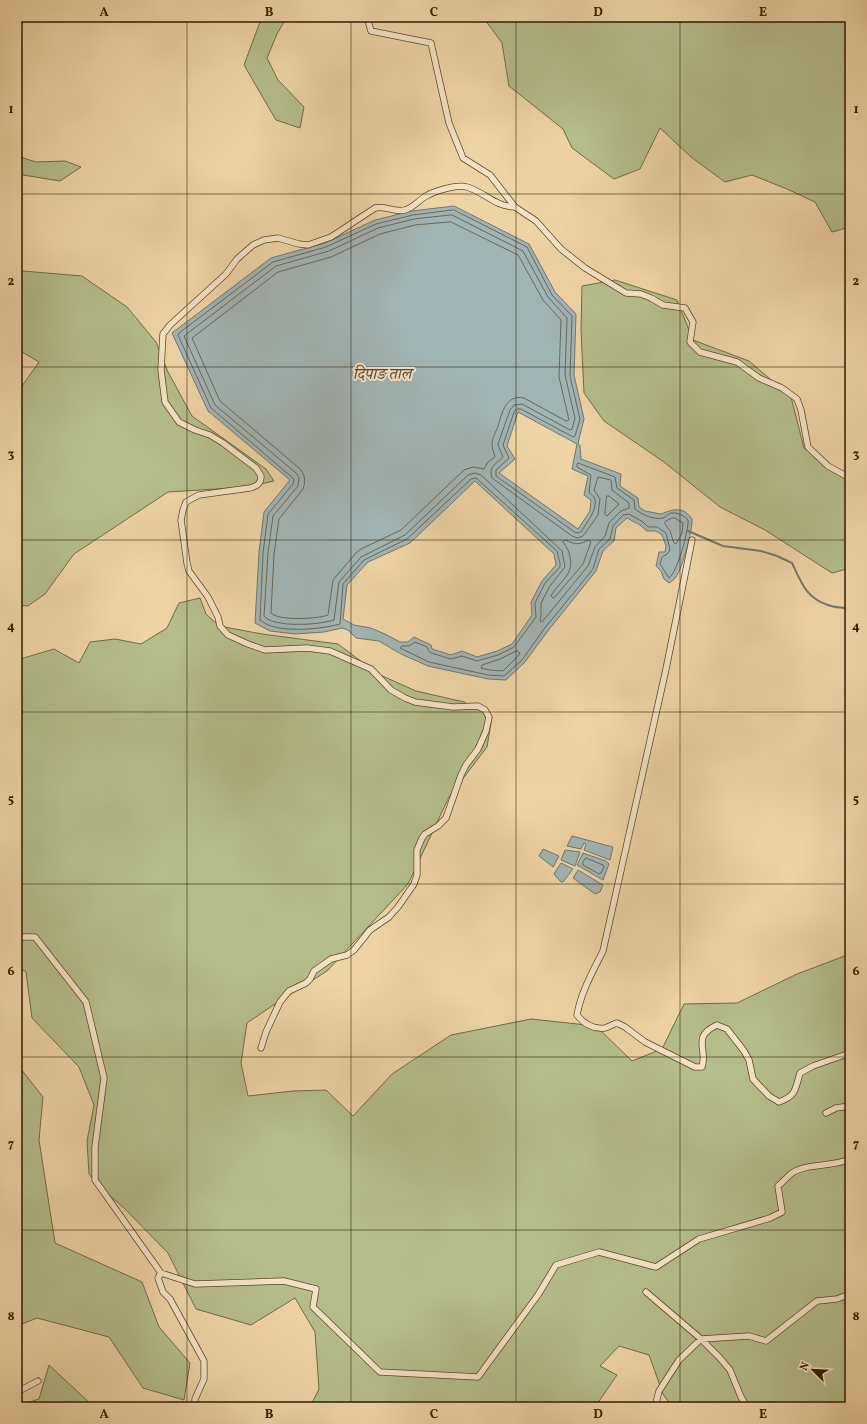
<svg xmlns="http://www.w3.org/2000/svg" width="867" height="1424" font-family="Vollkorn,'Noto Serif Devanagari',serif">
	<rect width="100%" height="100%" fill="#eed3a5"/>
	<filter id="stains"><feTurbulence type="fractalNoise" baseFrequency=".005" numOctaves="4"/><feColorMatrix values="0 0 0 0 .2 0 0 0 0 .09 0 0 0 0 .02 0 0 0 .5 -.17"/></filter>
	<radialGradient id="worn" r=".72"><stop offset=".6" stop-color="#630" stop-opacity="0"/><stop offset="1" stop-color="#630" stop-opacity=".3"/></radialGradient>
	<!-- green -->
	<path fill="#b4bd8a" stroke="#716c45" d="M257,17H287L277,34L267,58L278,80L304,107L300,128L276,120L244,65L260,22Z
		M483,17H850V227L832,232L815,202L787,189L752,175L725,182L691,157L660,128L640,169L614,179L572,148L563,129L509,86L502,43Z
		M17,156L36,162L65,161L81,167L60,181L17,174Z
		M17,268L23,271L82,276L127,307L156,342L168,372L192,416L266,469L274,481L247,487L168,492L74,554L45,594L28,606L17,605V393L39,362L17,349Z
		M615,280L677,300L693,340L749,361L791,397L804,448L850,478V568L832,573L765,530L720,507L664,462L604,421L584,393L581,330L582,286Z
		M200,598L206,614L219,626L262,634L338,644L378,674L416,691L464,702L492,717L487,747L449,797L408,884L327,971L275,1004L247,1023L241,1063L248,1096L293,1091L326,1090L353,1116L392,1074L451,1035L531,1019L596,1026L632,1061L662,1049L684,1004L737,1003L797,974L850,954V1407H672L663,1394L649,1355L619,1346L600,1366L617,1375L595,1407H310L319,1389L315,1332L295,1298L251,1325L196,1309L168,1253L126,1210L96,1183L89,1174L87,1141L94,1105L79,1067L32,1018L26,972L17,966V660L54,649L79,663L90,642L115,639L141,644L167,628L179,603Z
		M17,1064L43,1097L39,1140L55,1243L142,1282L159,1327L190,1363L184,1400L143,1388L109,1337L37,1318L17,1326Z
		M49,1365L94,1407H17V1406L39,1399Z"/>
	<!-- water -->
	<path fill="#a1b4b4" stroke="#73776c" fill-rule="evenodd" d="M454,206L529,244L555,292L576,314L574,375L584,419L578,443L580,446L581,459L621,474L620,486L638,498L639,507L645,511L661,514C673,509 683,506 692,519C693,529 682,569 676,577C674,580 672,581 669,583L664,579L661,571L656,566L659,552H665L666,546L662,535L656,531H647L640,525L627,518L616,528L614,541L603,551L596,571L547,632L525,662L506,680L488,679L428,666L401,654L379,641L356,638L348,630L342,628L324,632L295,634L270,631L255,623L259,552L264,512L290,480L208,411L172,333L271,258L325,243L375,220L412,211ZM518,412L577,444L572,469L588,476L584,495L591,500L590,511L578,529L499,473L515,459L507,446ZM475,481L554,554L556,565L542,581L531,602L532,615L512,644L497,651L477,657L462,651L451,655L432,649L431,645L414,637L408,642H400L387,635L371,628L354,625L343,619L347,585L368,562L410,543Z
		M572,836L613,847L610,860L584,850L586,844L584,843L581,849L567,846Z
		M543,849L559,856L553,867L539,856Z
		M565,850L580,852L575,866L561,860Z
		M583,853L606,861L609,864L603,880L577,865Z
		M561,863L573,869L563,882H561L554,874Z
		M578,870L603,885L600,892L595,894L573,878Z"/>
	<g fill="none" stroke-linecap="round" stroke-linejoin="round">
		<!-- shore -->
		<path stroke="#68685a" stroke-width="1" d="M454,210L527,247L552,295L572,316L570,376L580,419L575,436L573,437L521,409H517L514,412L503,445L509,458L496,470V476L576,533L581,532C587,522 597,511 595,499C594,496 591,495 589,492L591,475L577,467V464L578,463L615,477L617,488L634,500L635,509C642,515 654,520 663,518C666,517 668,514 671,513C677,512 685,516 688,520C689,530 677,573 669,578L660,564L662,557L667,554L670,550L666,533L657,527H648L643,522L629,514L623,515L613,526L610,539L599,549L593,569L544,629L522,660L504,676L488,675L429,662L400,648L402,646H409L415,642L427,647L429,651L431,653L451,659L462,656L477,661L498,655L514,647L536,617L535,603L545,583L560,567V563L557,551L476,478L471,479L407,539L364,560L343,584L340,624C322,629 289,632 271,626C267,625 263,622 260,620L263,553L268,514L293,484L294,479L211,408L178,335L179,333L273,262L326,247L376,224L413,215Z
			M452,215L523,251L548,297L567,318L565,375L575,418L572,429L570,430L522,404L514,405L510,410L498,444L499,448L503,457C496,464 488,467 492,478L572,536L578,538L583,536L598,515L600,499L594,490L598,477L611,480L612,490L629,503V508L621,511L609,523L605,536L595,547L588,566L542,622L540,621L541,615V603L550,586L565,567L562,551L481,475L475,473L468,475L405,535L361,557L339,582L334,620C319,625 274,628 264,616L268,553L273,516L298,486L299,477L296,473L215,405L184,336L276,266L329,251L378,228L414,219Z
			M451,222L518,255L543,300L561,320L559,377L569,420L566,421L524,398C506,394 502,413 498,426C496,432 492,438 492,444C492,449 494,453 495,457L488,462L484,469L473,467L464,470L401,530L361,549L356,553L333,580L328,615C318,619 278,621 271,613L274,554L279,519L303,489C306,481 305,474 299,468L220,401L192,338L278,272L331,257L380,234L415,225Z
			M607,496H609L619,504L607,516L605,514Z
			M672,518H675L683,523L682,533L676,544L674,543L670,531L665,524V522Z
			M566,540C574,545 580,545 588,540L591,542L583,564L555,597L553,598L551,596C559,581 574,576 570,557C569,551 567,547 563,542Z
			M517,651L520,653L518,656L503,671L489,670L481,668L482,665L500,659Z
			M586,858L603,865L604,867L601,873L599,874L583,865V862Z"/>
		<!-- stream -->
		<path stroke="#73776c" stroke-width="2" d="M688,531L723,546L761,551L777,556L792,563C801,582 806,598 828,605C835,608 843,607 850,609"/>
		<!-- street casing -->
		<g stroke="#5e4929" stroke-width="7">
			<path id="street" d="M367,17L371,31L431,43L449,123L463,158L490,175L515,207L536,221L561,249L585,268L626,293L641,294L651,298L663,305L685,308L693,322L690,342L700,352L737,362L759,378L782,388L797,399L801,410L808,447L828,466L850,478
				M692,540L666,669L603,951C593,971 581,992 577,1015C583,1023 594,1030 605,1028C609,1027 613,1024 617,1023L625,1027L645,1042L695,1067H702C708,1049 691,1037 717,1025L727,1029L744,1051L749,1060L753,1079L769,1096L779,1102C796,1096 795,1090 800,1073L813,1066L850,1053
				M17,937H35L86,1002L104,1078L95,1147V1180L161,1273L195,1284L284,1281L316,1289L313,1307L380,1372L478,1377L538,1295L556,1265L599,1252L656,1267L699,1239L770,1218L782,1212L778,1186C783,1182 787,1177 792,1173C807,1163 833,1167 850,1159
				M261,1048L266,1032L280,1002L289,991L306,983L310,979L314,971L331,959L347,955L354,950L370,930L389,917L398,907L414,884L417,875V850L422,838L425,834L438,826L446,818L461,775L466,765L478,749L486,731L489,717L485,710L478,706L453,707L415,702L405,698L391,690L371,669L330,651L307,648L265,650L248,644L228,635L220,626L218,617L208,597L189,571L187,563L181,520L183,510L186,502L199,495L250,488C257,486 261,484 261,476L256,468L223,443L210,435L195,430L179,422L165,402L161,370L163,334L170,325L226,274L237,259L253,245L264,240L278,238L299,244L308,245L331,237L375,208C386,205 395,213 405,210C413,208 419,200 426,196C435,191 457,184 467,187C486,193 494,206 515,207
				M826,1113L836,1108L850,1106
				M161,1273L158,1278L163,1292L170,1299L204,1361V1379L195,1399V1407
				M646,1292L701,1339L719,1357L730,1370L741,1397L747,1407
				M17,1392L38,1381
				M655,1407L659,1391L679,1360L701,1339L749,1336L766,1341L817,1301L837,1299L850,1294"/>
		</g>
		<!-- street -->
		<use href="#street" stroke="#f4e2c4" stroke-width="5.5"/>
	</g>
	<!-- grid -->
	<path fill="none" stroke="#2e1b00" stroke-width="1" stroke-opacity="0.55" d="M187,17V1407M351,17V1407M516,17V1407M680,17V1407M17,194H850M17,367H850M17,540H850M17,712H850M17,884H850M17,1057H850M17,1230H850"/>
	<g text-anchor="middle" stroke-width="4" stroke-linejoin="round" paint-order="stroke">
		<!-- water labels -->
		<g font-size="16" font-style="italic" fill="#504936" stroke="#f4e2c4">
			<text x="382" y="379">दिपाङ ताल</text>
		</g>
	</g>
	<!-- margin -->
	<rect width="867" height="1424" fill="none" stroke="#eed3a5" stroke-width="44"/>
	<!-- north arrow -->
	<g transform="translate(813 1370) rotate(294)" stroke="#f4e2c4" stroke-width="3" paint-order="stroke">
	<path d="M0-3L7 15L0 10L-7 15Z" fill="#2e1b00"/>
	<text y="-6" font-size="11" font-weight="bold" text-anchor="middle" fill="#2e1b00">N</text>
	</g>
	<rect x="22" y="22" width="823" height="1380" fill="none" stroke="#2e1b00" stroke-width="1.5"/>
	<g font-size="13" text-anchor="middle" font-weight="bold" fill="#2e1b00">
		<text x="104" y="16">A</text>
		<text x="269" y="16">B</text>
		<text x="434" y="16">C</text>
		<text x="598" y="16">D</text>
		<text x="763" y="16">E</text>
		<text x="11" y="113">1</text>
		<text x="856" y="113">1</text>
		<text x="11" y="285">2</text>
		<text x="856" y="285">2</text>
		<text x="11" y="458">3</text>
		<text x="856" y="458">3</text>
		<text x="11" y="630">4</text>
		<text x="856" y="630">4</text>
		<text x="11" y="803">5</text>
		<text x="856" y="803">5</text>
		<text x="11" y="975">6</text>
		<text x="856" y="975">6</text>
		<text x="11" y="1148">7</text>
		<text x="856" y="1148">7</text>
		<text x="11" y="1320">8</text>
		<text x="856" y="1320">8</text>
		<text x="104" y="1418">A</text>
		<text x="269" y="1418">B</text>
		<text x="434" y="1418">C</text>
		<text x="598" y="1418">D</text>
		<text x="763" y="1418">E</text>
	</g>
	<rect width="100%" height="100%" filter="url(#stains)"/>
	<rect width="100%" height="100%" fill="url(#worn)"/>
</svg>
